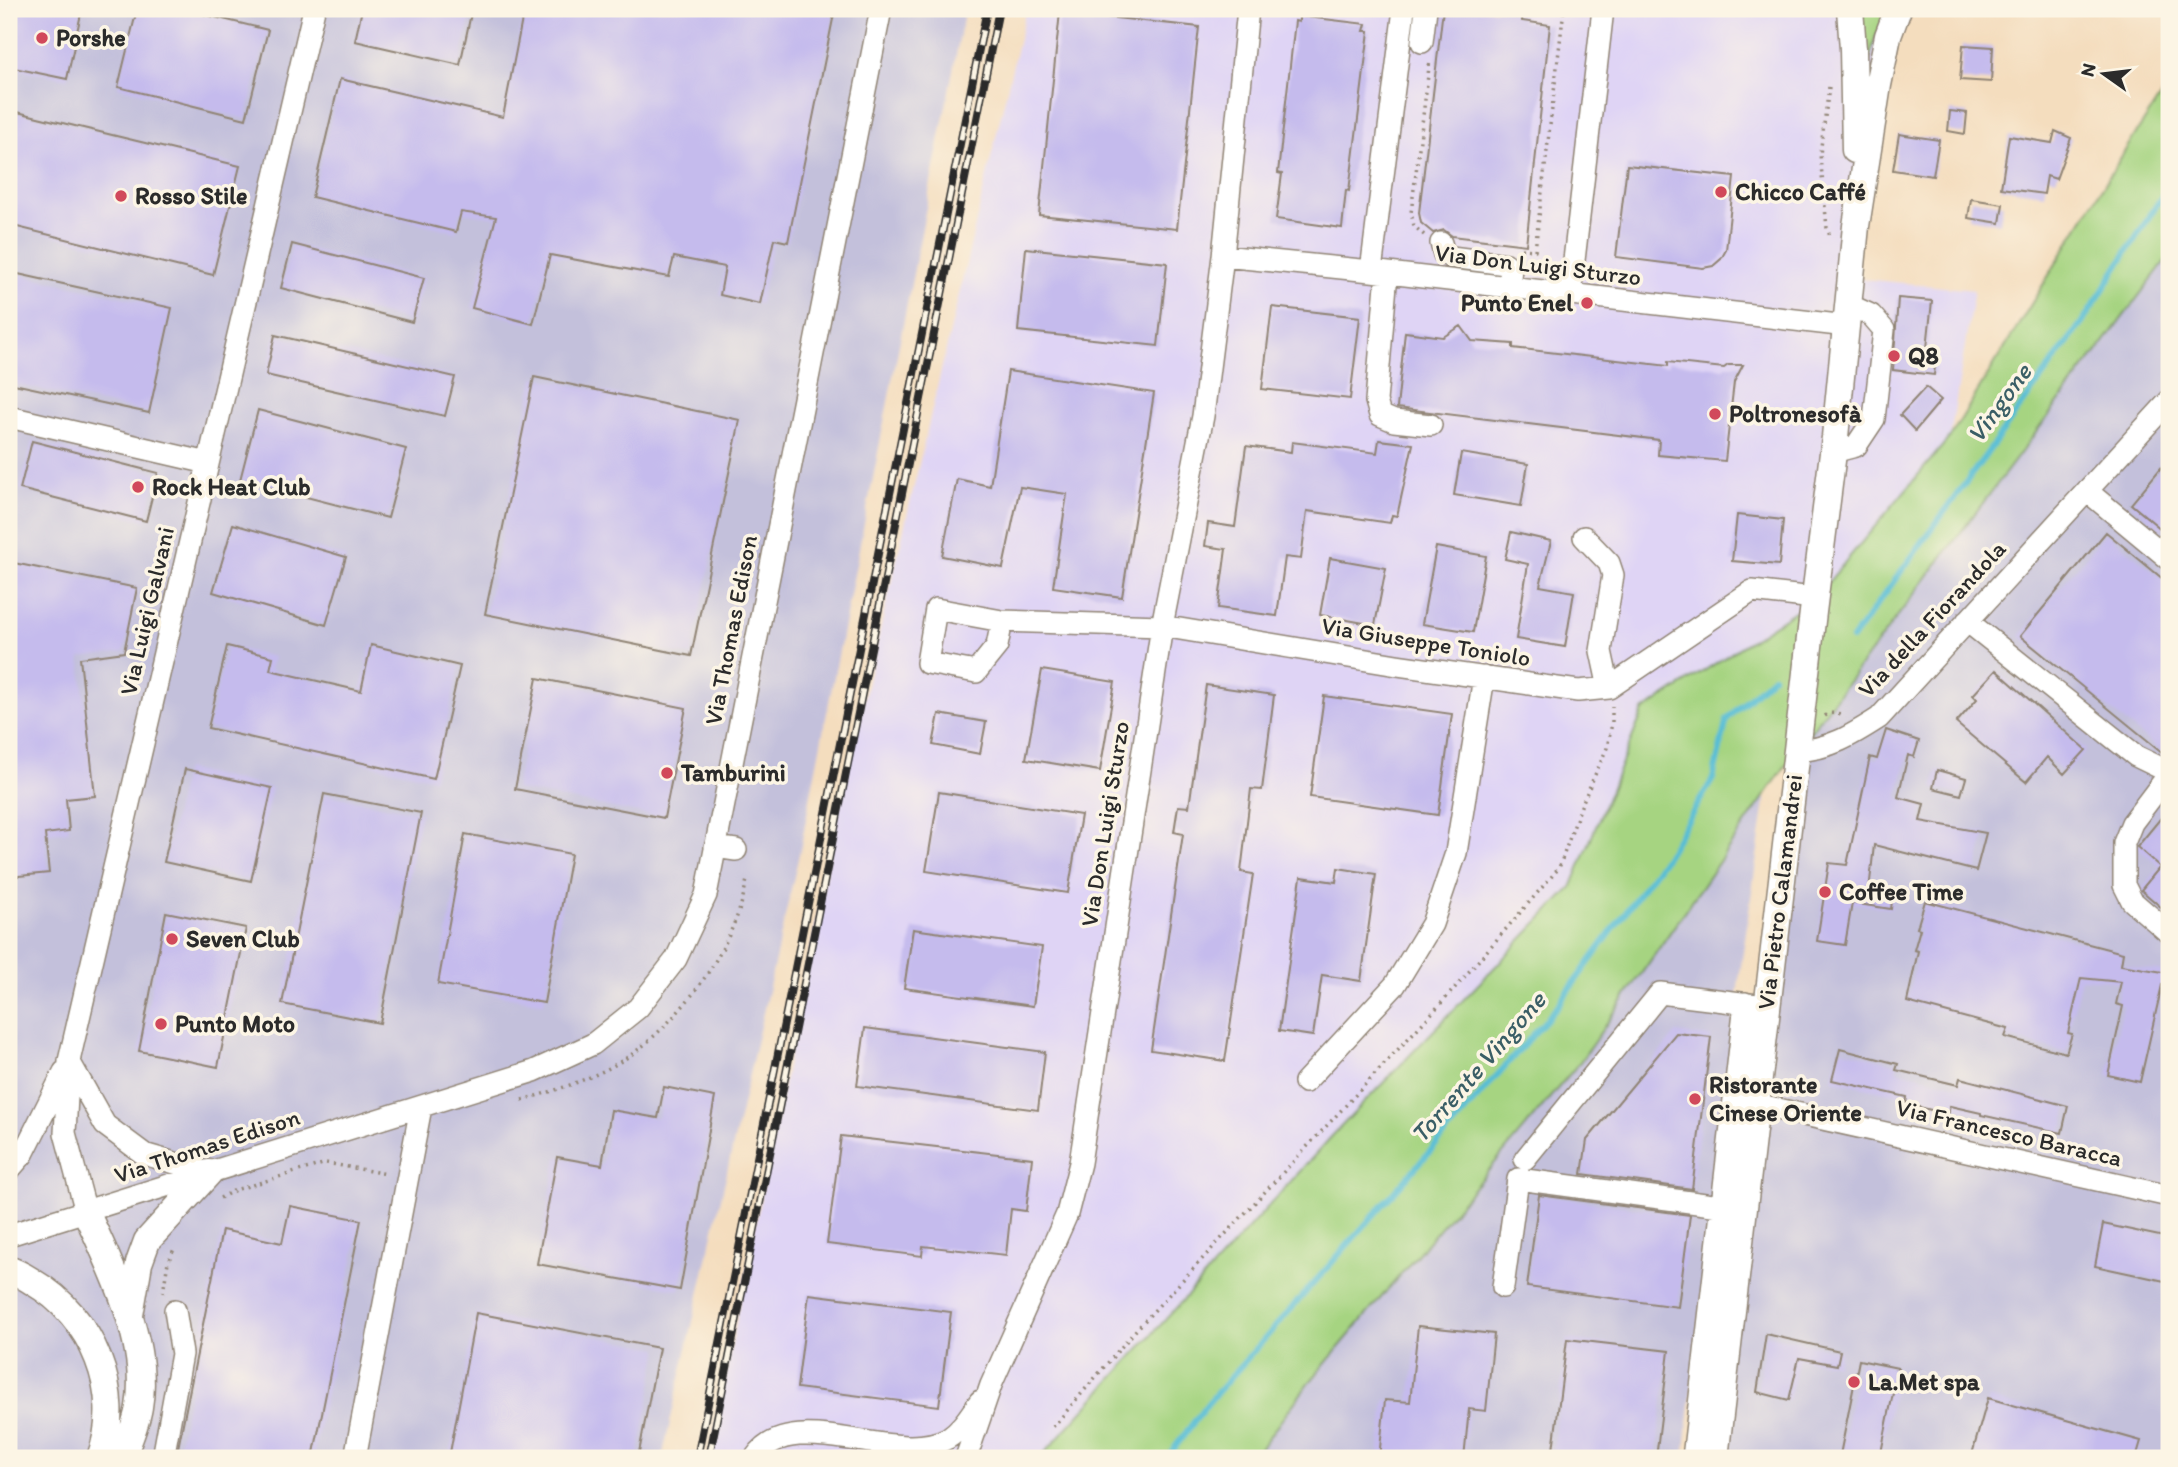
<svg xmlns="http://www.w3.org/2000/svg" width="2178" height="1467" font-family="Itim,sans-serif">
	<rect width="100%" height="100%" fill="#fcf5e5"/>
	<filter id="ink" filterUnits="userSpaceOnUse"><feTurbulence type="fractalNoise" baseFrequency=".0143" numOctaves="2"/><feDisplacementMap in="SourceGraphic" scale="14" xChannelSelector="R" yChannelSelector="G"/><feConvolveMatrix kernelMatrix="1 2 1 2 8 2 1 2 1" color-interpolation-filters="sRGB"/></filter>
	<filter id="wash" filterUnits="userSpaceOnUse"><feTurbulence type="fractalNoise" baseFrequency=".00686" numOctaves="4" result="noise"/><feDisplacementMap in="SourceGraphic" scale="28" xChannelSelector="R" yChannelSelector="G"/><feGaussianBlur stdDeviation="1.57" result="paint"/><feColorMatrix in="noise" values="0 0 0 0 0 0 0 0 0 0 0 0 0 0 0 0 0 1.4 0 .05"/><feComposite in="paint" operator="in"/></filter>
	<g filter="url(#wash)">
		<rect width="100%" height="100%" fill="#f4ddbe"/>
		<!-- built -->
		<path fill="#dfd4f5" d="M1026,9H1885L1852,278L1974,290L1950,437L1814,598L1643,711L1571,888L1332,1136L1040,1458H709L841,797Z"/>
		<!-- industrial -->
		<path fill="#c3c0db" d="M9,9H965L800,850L662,1458H9Z
			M2169,256V1458H1715L1796,751Z
			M1766,795L1735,1007L1684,1458H1253L1309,1383L1580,1062Z"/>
		<!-- green -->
		<path fill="#a6d481" stroke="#688056" stroke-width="2" d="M1860,9H1888L1875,39L1864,80Z
			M2169,83V256L1796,751L1580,1062L1309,1383L1253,1458H1040L1332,1136L1571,888L1643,711L1815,598L1950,437L2126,149Z"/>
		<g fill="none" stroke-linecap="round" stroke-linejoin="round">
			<!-- stream -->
			<path stroke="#57bdd5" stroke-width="6" d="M1852,639L2086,317L2169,185
				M1167,1458L1208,1403L1553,1012L1667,855L1713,779L1727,719L1773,676"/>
		</g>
		<g id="blocks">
			<!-- building -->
			<path fill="#c5bbed" d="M9,9H82L67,79L9,67Z
				M137,9H182L268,30L246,119L118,87Z
				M362,9H472L460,65L355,41Z
				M524,9H835L788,242L774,239L760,304L720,295L725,267L674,257L669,277L550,255L533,324L472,308L496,217L461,212L456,232L312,197L340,79L503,117Z
				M1443,9H1523L1522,21L1550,25L1526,245L1452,236L1444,230L1433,233L1421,223L1419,213Z
				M1060,12L1199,27L1177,229L1039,215Z
				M1299,16L1366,24L1364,31H1369L1349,191L1346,190L1342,228L1276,219L1282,174L1278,173L1295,21L1299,22Z
				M1963,45L1993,47L1991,82L1960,80Z
				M9,110L240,166L213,275L9,225Z
				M1950,111L1967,113L1965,134L1948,131Z
				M2055,131L2071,138L2056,179L2047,176L2044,194L2001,188L2009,136L2052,143Z
				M1899,134L1939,140L1933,176L1893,170Z
				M1627,165L1734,177L1726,250L1721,259L1713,266L1703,268L1616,257Z
				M1971,199L2003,204L2000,223L1968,218Z
				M292,244L424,278L412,322L281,288Z
				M1026,248L1167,263L1158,346L1018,331Z
				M9,272L172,308L149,413L9,383Z
				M1898,298L1932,301L1927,348L1937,349L1934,375L1893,370Z
				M1272,307L1360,317L1350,399L1262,389Z
				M1461,326L1472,341L1513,344V348L1668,366V362L1724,368L1728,365H1743L1734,382L1725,461L1658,455L1659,440L1397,408L1405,332L1443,337Z
				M275,335L455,377L445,416L266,375Z
				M1008,371L1154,393L1122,597L1053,587L1067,494L1020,487L1003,568L942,556L957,479L990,486Z
				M534,377L740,420L691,656L485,614Z
				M1926,387L1941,400L1915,431L1900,415Z
				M258,410L406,449L388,518L240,480Z
				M1379,440L1413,444L1397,516L1392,515L1390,523L1307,511L1301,559L1285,557L1277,616L1218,608L1226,549L1205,546L1208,523L1235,527L1246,446L1291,452L1292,442L1377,453Z
				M32,441L158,473L146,521L20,489Z
				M1461,453L1528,464L1521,506L1454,495Z
				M2169,458V519L2161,529L2131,504Z
				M1737,515L1783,520L1779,565L1732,561Z
				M233,524L346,557L326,625L213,592Z
				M1511,532L1551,541L1540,586L1574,592L1565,647L1516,639L1528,564L1505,559Z
				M2106,532L2169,584V758L2020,636Z
				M1436,547L1486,556L1473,632L1422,624Z
				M1330,558L1386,568L1375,625L1320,615Z
				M9,562L137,588L124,652L80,658L95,796L66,799L69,831L45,834L49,873L9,877Z
				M371,645L460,666L434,779L208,728L227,646L273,657L270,670L361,691Z
				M1042,670L1115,682L1100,771L1026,759Z
				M1996,670L2086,750L2064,774L2047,757L2026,782L1956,723L1977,699L1973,695Z
				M537,678L686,708L664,818L515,789Z
				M1206,685L1274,695L1262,790L1251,789L1241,872L1253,874L1225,1061L1151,1050L1183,834L1174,832L1178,806L1189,807Z
				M1324,696L1452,714L1438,815L1310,797Z
				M939,714L986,722L980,754L933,745Z
				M1886,730L1919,741L1914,757L1908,755L1898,797L1924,804L1920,821L1986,833L1976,871L1874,845L1869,891L1893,893L1891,909L1852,903L1845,945L1817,941L1829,863L1847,865L1870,757L1877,759Z
				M185,769L272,788L251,881L164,862Z
				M1937,770L1966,778L1961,795L1933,788Z
				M939,792L1081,815L1068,893L926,871Z
				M324,794L421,813L380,1023L282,1004Z
				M2169,808V914L2141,890L2160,867L2137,847Z
				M465,834L571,854L544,1003L438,984Z
				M1338,868L1376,874L1361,981L1322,975L1313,1036L1279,1031L1301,877L1336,882Z
				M1925,901L2123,953L2121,965L2169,973L2167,986L2162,985L2140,1082L2108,1075L2123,1006L2116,1004L2121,982L2081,978L2068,1033L2072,1034L2066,1053L2005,1037L2008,1029L1907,1002L1918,951L1914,950L1920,929L1917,928Z
				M166,912L246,928L218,1067L139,1051Z
				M913,929L1042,947L1033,1006L904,988Z
				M865,1028L1045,1052L1038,1110L857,1086Z
				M1676,1033L1711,1037L1692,1189L1582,1174L1587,1140Z
				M1840,1049L1898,1064L1896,1070L1958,1085L1960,1078L2068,1106L2062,1133L1981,1115V1113L1950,1106L1948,1114L1906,1104L1907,1097L1832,1080Z
				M664,1087L715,1097L680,1290L537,1264L557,1157L602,1165L611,1110L658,1118Z
				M841,1136L1032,1158L1026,1211L1011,1209L1006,1255L923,1246L922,1256L827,1244Z
				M1539,1195L1690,1215L1678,1307L1527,1287Z
				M290,1206L361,1220L313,1458H176L222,1230L282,1243Z
				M2103,1224L2169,1238V1282L2095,1266Z
				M809,1294L951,1312L939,1406L797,1388Z
				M476,1313L659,1348L638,1458H449Z
				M1418,1326L1494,1334L1486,1411L1469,1409L1464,1458H1379L1385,1400L1410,1402Z
				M1766,1334L1840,1351L1837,1365L1799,1358L1789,1400L1757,1392Z
				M1567,1339L1669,1351L1656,1458H1552Z
				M1859,1360L1898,1368L1880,1458H1856L1840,1455Z
				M1988,1398L2141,1441L2136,1458H1971Z"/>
		</g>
	</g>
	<g filter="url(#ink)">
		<use href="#blocks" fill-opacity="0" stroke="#908474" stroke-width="2"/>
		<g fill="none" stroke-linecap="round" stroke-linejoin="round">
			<!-- minor casing -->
			<g stroke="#908474" stroke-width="24">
				<path id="minor" d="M1422,42L1426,9
					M1441,243L1444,254L1451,257L1506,264L1511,268L1509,288
					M1223,256L1248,9
					M1371,271L1404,9
					M1387,273L1376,401L1380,415L1394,421L1431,425
					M1570,295L1603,9
					M9,417L208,463
					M1833,452L1856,446L1874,419L1884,330L1871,315L1849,305
					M2087,491L2169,559
					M1584,537L1609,563L1613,575L1601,651L1609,688
					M1002,621L997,646L976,672L927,663L936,609L1002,621L1162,626L1397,665L1578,691L1609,688L1752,591L1814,598
					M1967,621L2136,756L2169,772
					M1796,751C1830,749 1851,736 1879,718L2169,401
					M2169,774L2132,823L2124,843V885L2132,901L2169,933
					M715,847L736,850
					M69,1061L105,1125L144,1154L209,1173
					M1305,1082L1395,985L1432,924L1456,853L1484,677
					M1755,1104L2169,1196
					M1525,1159L1660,993L1757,1005
					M9,1170L23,1154L64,1072
					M86,1212L65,1133L69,1061L314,9
					M9,1235L534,1071L593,1044L638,1008L676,959L706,895L881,9
					M1503,1287L1518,1179L1735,1208
					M163,1458L182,1354L175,1310
					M355,1458L421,1107
					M755,1458C791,1403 896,1467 948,1438C962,1429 970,1415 980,1401
					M966,1458L991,1385L1067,1214L1080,1163L1162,626L1203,416L1223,256L1371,271L1847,326
					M1693,1458L1745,1003"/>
			</g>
			<!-- major casing -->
			<g stroke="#908474" stroke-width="29">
				<path id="major" d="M1850,9L1853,49L1855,150
					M86,1212C112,1268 150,1344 139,1407C136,1425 128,1442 122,1458
					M9,1270C18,1272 25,1277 33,1282C92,1316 125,1393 100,1458
					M130,1315L139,1263L147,1241L209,1173
					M1715,1458L1813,612L1835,437L1856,226L1878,85L1888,36L1898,9"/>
			</g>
			<!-- path -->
			<path stroke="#908474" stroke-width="3.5" stroke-dasharray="2 5" stroke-linecap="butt" d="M1829,87L1820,154L1827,228L1830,236
				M1424,235L1414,226L1411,213L1430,59
				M1521,249L1535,250L1564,9
				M1825,716L1829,713L1844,714
				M522,1100C561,1089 602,1076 635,1052C677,1020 716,970 735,921C741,908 744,893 747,880
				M220,1198L235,1190L326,1163L387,1174
				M163,1293L168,1262L175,1247
				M1053,1427L1135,1331L1446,998L1559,868L1581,806L1607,748L1612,723V707
				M9,1453L30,1458"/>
			<!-- minor -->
			<use href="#minor" stroke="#fff" stroke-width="21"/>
			<!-- major -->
			<use href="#major" stroke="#fff" stroke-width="26"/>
			<!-- rail casing -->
			<g stroke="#2b2b2b" stroke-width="8">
				<path id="rail" d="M697,1458L987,9
					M709,1458L999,9"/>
			</g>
			<!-- rail -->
			<use href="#rail" stroke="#fcf5e5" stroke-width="5" stroke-dasharray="16" stroke-linecap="butt"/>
		</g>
	</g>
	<!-- markers -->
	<g fill="#d1495b" stroke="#fcf5e5" stroke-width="2.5">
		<circle cx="42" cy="38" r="7"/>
		<circle cx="1721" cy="192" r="7"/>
		<circle cx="121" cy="196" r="7"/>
		<circle cx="1587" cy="303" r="7"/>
		<circle cx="1894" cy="356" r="7"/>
		<circle cx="1715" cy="414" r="7"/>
		<circle cx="138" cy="487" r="7"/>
		<circle cx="667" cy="773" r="7"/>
		<circle cx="1825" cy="892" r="7"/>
		<circle cx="172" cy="939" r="7"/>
		<circle cx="161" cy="1024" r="7"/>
		<circle cx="1695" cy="1099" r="7"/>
		<circle cx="1854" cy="1382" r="7"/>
	</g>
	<g text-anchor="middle" stroke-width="7" stroke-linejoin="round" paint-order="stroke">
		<!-- poi labels -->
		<g font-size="24" font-weight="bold" fill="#2b2b2b" stroke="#fcf5e5" text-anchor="start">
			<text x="56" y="46">Porshe</text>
			<text x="1735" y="200">Chicco Caffé</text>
			<text x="135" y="204">Rosso Stile</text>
			<text x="1573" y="311" text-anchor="end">Punto Enel</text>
			<text x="1908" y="364">Q8</text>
			<text x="1729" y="422">Poltronesofà</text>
			<text x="152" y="495">Rock Heat Club</text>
			<text x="681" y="781">Tamburini</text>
			<text x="1839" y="900">Coffee Time</text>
			<text x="186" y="947">Seven Club</text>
			<text x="175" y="1032">Punto Moto</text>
			<text x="1709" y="1093">Ristorante<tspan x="1709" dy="28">Cinese Oriente</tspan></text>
			<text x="1868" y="1390">La.Met spa</text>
		</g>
		<!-- street labels -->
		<g font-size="24" fill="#2b2b2b" stroke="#fcf5e5">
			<text transform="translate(1538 265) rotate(7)" y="8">Via Don Luigi Sturzo</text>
			<text transform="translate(147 611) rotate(-77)" y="8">Via Luigi Galvani</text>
			<text transform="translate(1932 619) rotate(-47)" y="8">Via della Fiorandola</text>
			<text transform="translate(731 630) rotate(-79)" y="8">Via Thomas Edison</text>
			<text transform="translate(1426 642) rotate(9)" y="8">Via Giuseppe Toniolo</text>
			<text transform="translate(1105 824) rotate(-81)" y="8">Via Don Luigi Sturzo</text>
			<text transform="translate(1780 892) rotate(-83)" y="8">Via Pietro Calamandrei</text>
			<text transform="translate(2009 1133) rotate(13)" y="8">Via Francesco Baracca</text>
			<text transform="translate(207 1146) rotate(-18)" y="8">Via Thomas Edison</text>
		</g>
		<!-- water labels -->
		<g font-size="26" font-style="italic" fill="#3a5e66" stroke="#fcf5e5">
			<text transform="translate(1999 403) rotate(-54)" y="9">Vingone</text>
			<text transform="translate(1478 1067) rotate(-49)" y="9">Torrente Vingone</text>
		</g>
	</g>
	<!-- margin -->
	<rect width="2178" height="1467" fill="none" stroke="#fcf5e5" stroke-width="35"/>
	<!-- north arrow -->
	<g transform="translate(2104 74) rotate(284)" stroke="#fcf5e5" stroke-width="5" paint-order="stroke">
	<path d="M0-5L12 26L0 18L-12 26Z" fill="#2b2b2b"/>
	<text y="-10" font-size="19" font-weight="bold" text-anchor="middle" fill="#2b2b2b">N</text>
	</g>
</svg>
